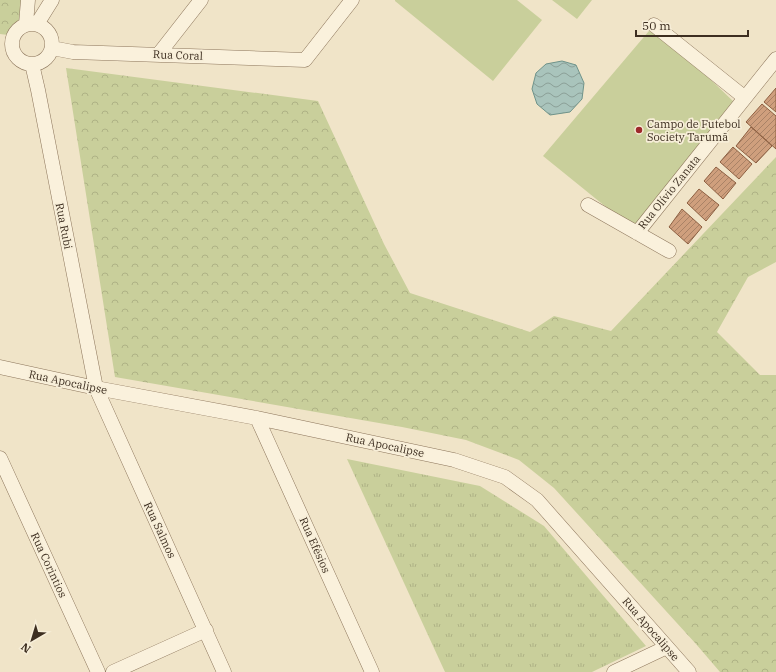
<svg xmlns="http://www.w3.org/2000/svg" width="776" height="672" font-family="'IBM Plex Serif',serif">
	<defs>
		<pattern id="grass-tufts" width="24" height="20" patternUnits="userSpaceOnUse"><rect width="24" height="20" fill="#c9cf9b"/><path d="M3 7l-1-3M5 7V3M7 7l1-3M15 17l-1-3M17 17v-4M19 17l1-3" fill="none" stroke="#aeb285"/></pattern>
		<pattern id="forest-crowns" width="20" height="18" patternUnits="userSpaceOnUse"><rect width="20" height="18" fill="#c9cf9b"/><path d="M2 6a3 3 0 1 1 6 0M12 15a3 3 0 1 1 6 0" fill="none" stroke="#aeb285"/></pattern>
		<pattern id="water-waves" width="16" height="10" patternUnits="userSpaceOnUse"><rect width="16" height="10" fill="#a9c4bc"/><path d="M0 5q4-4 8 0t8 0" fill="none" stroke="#8ba098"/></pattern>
		<pattern id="building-hatch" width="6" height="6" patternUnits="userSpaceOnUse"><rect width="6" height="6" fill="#cf9f7d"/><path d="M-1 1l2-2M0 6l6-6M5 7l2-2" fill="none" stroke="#a98266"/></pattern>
	</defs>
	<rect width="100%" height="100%" fill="#f0e4c8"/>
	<!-- grass -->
	<path fill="url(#grass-tufts)" d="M347,459L480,486L544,526L646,646L592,672H445Z"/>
	<!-- forest -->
	<path fill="url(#forest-crowns)" d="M0,0H24L23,17C16,22 11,27 8,35L0,34Z
		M66,68L318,101L384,244L410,293L530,332L554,316L611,331L776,157V262L748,277L717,332L760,375H776V672H720L696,644L554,488L519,460L466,440L402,427L115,377Z"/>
	<!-- garden -->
	<path fill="#c9cf9b" d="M395,0H517L542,20L493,81L395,1Z
		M552,0H592L577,19Z
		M654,25L736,104L632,228L543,156Z"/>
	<!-- water -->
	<path fill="url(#water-waves)" stroke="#6f938a" d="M562,61L576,65L584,83L582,99L570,112L550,115L537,104L532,89L536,73L546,64Z"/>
	<!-- building -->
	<path fill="url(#building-hatch)" stroke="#8d5f41" d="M776,88V112L764,102Z
		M762,104L776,116V149L746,122Z
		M751,127L772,146L756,163L736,146Z
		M733,147L752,164L739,179L720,162Z
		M716,167L736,183L723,199L704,181Z
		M699,189L719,205L706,221L687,203Z
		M682,209L702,227L688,244L669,227Z"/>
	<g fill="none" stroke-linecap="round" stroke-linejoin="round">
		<!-- street casing -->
		<g stroke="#8d765c" stroke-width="15">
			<path id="street" d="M26,24L28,0
				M37,24L52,0
				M12 44a20 20 0 1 1 40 0a20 20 0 1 1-40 0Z
				M654,25L744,97
				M52,48L73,52L305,60L352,0
				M158,55L201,0
				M32,64L38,90L96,388L224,672
				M588,205L669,251
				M637,233L776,59
				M0,367L96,388L257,418L454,460L505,477L537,500L689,672
				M257,418L372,672
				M0,458L98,672
				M113,672L206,630
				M614,672L667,647"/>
		</g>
		<!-- street -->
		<use href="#street" stroke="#faf1dc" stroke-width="14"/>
	</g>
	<!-- markers -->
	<circle fill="#9e2a2b" stroke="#f7eed8" stroke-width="1.5" cx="639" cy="130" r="4"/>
	<g text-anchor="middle" stroke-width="3.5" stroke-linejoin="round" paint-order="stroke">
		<!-- street labels -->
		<g font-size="11" fill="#3d2e20" stroke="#f7eed8">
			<text transform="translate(178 55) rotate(2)" y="4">Rua Coral</text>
			<text transform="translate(669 192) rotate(-51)" y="4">Rua Olívio Zanata</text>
			<text transform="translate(64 226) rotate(79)" y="4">Rua Rubi</text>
			<text transform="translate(68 382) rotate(12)" y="4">Rua Apocalipse</text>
			<text transform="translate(385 445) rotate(12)" y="4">Rua Apocalipse</text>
			<text transform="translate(160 530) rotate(65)" y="4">Rua Salmos</text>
			<text transform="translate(315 545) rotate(66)" y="4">Rua Efésios</text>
			<text transform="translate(49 565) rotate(65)" y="4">Rua Corintios</text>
			<text transform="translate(651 629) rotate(49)" y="4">Rua Apocalipse</text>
		</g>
		<!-- poi labels -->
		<g font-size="11" fill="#3d2e20" stroke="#f7eed8" text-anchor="start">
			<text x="647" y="128">Campo de Futebol<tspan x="647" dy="13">Society Tarumã</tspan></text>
		</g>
	</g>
	<!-- north arrow -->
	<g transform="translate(32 640) rotate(218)" stroke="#f7eed8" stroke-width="3" paint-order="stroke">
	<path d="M0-3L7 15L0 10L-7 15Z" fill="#3d2e20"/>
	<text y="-6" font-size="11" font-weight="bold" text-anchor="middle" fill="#3d2e20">N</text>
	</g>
	<!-- scale -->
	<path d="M636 30v6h112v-6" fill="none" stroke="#3d2e20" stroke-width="2"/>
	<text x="642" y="30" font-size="12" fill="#3d2e20" stroke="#f7eed8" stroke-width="3" paint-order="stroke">50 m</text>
</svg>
